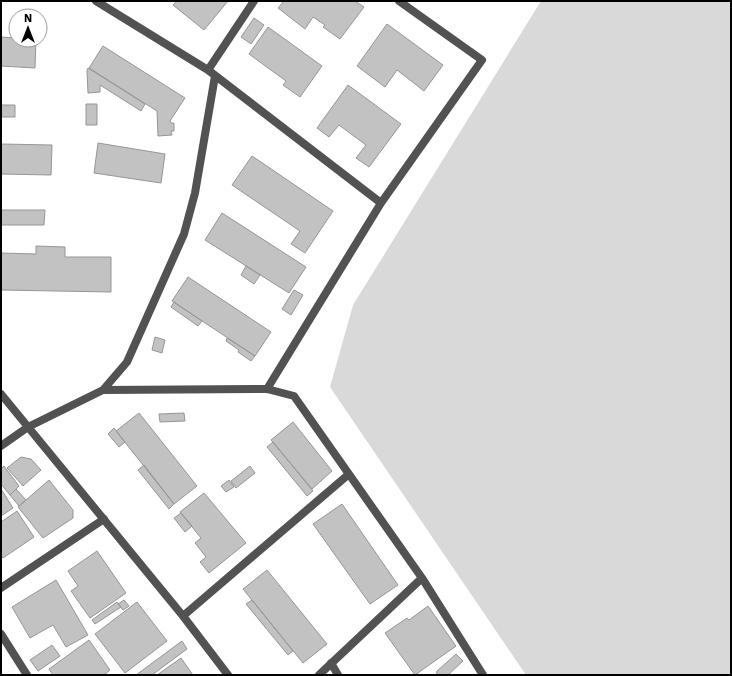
<svg xmlns="http://www.w3.org/2000/svg" width="732" height="676" font-family="'Work Sans',sans-serif">
	<rect width="100%" height="100%" fill="#fff"/>
	<!-- green -->
	<path fill="#d9d9d9" d="M541,1H731V675H526L330,387L353,305Z"/>
	<!-- building -->
	<path fill="#c2c2c2" stroke="#969696" d="M177,1H228L204,30L173,5Z
		M284,1H355L364,7L340,39L323,27L325,25L313,17L305,29L278,8Z
		M254,18L264,25L251,44L241,37Z
		M387,24L443,65L424,91L397,70L385,87L357,66Z
		M268,27L322,66L300,97L283,85L286,81L249,54Z
		M1,37L16,38V40H36L35,68L1,66Z
		M103,46L185,98L170,121L171,123H174V131H171L172,135L158,136L157,111L89,68Z
		M88,68L145,104L141,111L100,85V92L88,93L87,71Z
		M348,85L401,124L369,167L356,158L366,145L339,125L329,137L317,128Z
		M86,104H97V125H86Z
		M1,105H15V117H1Z
		M98,143L165,154L161,183L94,173Z
		M1,144L52,145L51,175L1,174Z
		M252,156L333,211L305,253L291,244L300,231L232,185Z
		M1,210H45L44,225H1Z
		M222,213L306,267L289,293L205,240Z
		M36,246L65,247V257H111V292L1,290V253L36,254Z
		M246,266L260,275L254,284L241,275Z
		M188,277L271,332L255,356L172,301Z
		M294,290L303,295L291,315L282,309Z
		M174,302L202,321L198,326L171,307Z
		M155,337L165,340L162,353L152,350Z
		M227,338L255,356L251,361L238,352L239,350L226,341Z
		M139,413L197,486L174,504L116,431Z
		M184,413L185,421L160,422L159,414Z
		M293,422L332,471L312,489L271,440Z
		M114,428L125,442L119,447L108,434Z
		M273,442L313,491L307,496L267,447Z
		M21,457L31,459L41,470L23,486L7,468Z
		M144,465L174,504L169,509L138,470Z
		M4,466L19,486L10,495L1,484V469Z
		M250,466L255,473L236,488L231,481Z
		M49,480L73,510V518L43,538L18,507Z
		M229,480L234,487L226,492L221,486Z
		M1,489L13,508L1,516Z
		M16,489L26,500L19,506L10,495Z
		M204,493L246,543L209,573L200,562L206,557L195,543L201,538L180,512Z
		M342,504L398,585L370,604L313,524Z
		M17,511L34,537L3,558L1,555V522Z
		M181,513L192,526L185,532L174,518Z
		M97,551L126,593L90,618L71,591L78,586L68,571Z
		M267,570L327,644L303,663L243,589Z
		M56,580L88,635L66,647L53,625L30,638L12,607Z
		M124,600L129,606L123,610L118,604Z
		M252,600L293,651L288,655L246,604Z
		M117,602L121,607L95,624L92,620Z
		M137,602L167,641L125,673L95,634Z
		M428,606L456,646L415,675L385,633L407,618L409,620Z
		M89,640L110,670L104,675H53L49,669Z
		M182,641L187,649L152,675H136Z
		M52,645L60,656L38,671L30,660Z
		M456,654L463,661L448,675H438L436,672Z
		M181,658L193,675H157Z"/>
	<g fill="none" stroke-linecap="round" stroke-linejoin="round">
		<!-- minor -->
		<path stroke="#525252" stroke-width="8" d="M96,1L208,70L381,203
			M208,70L254,1
			M267,389L381,203L482,60L399,1
			M103,390L127,362L184,234L195,193L215,76
			M1,394L183,616L228,675
			M1,446L28,427L103,390L267,389L294,396L422,578L483,675
			M1,588L104,519
			M183,616L349,474
			M1,634L27,675
			M331,663L338,675
			M319,675L422,578"/>
	</g>
	<!-- border -->
	<rect width="732" height="676" fill="none" stroke="#000000" stroke-width="4"/>
	<!-- north arrow -->
	<g transform="translate(28 28)"><circle r="19" fill="#ffffff" stroke="#999999"/>
	<path d="M0-3L7 15L0 10L-7 15Z" fill="#000000"/>
	<text y="-6" font-size="11" font-weight="bold" text-anchor="middle" fill="#000000">N</text>
	</g>
</svg>
